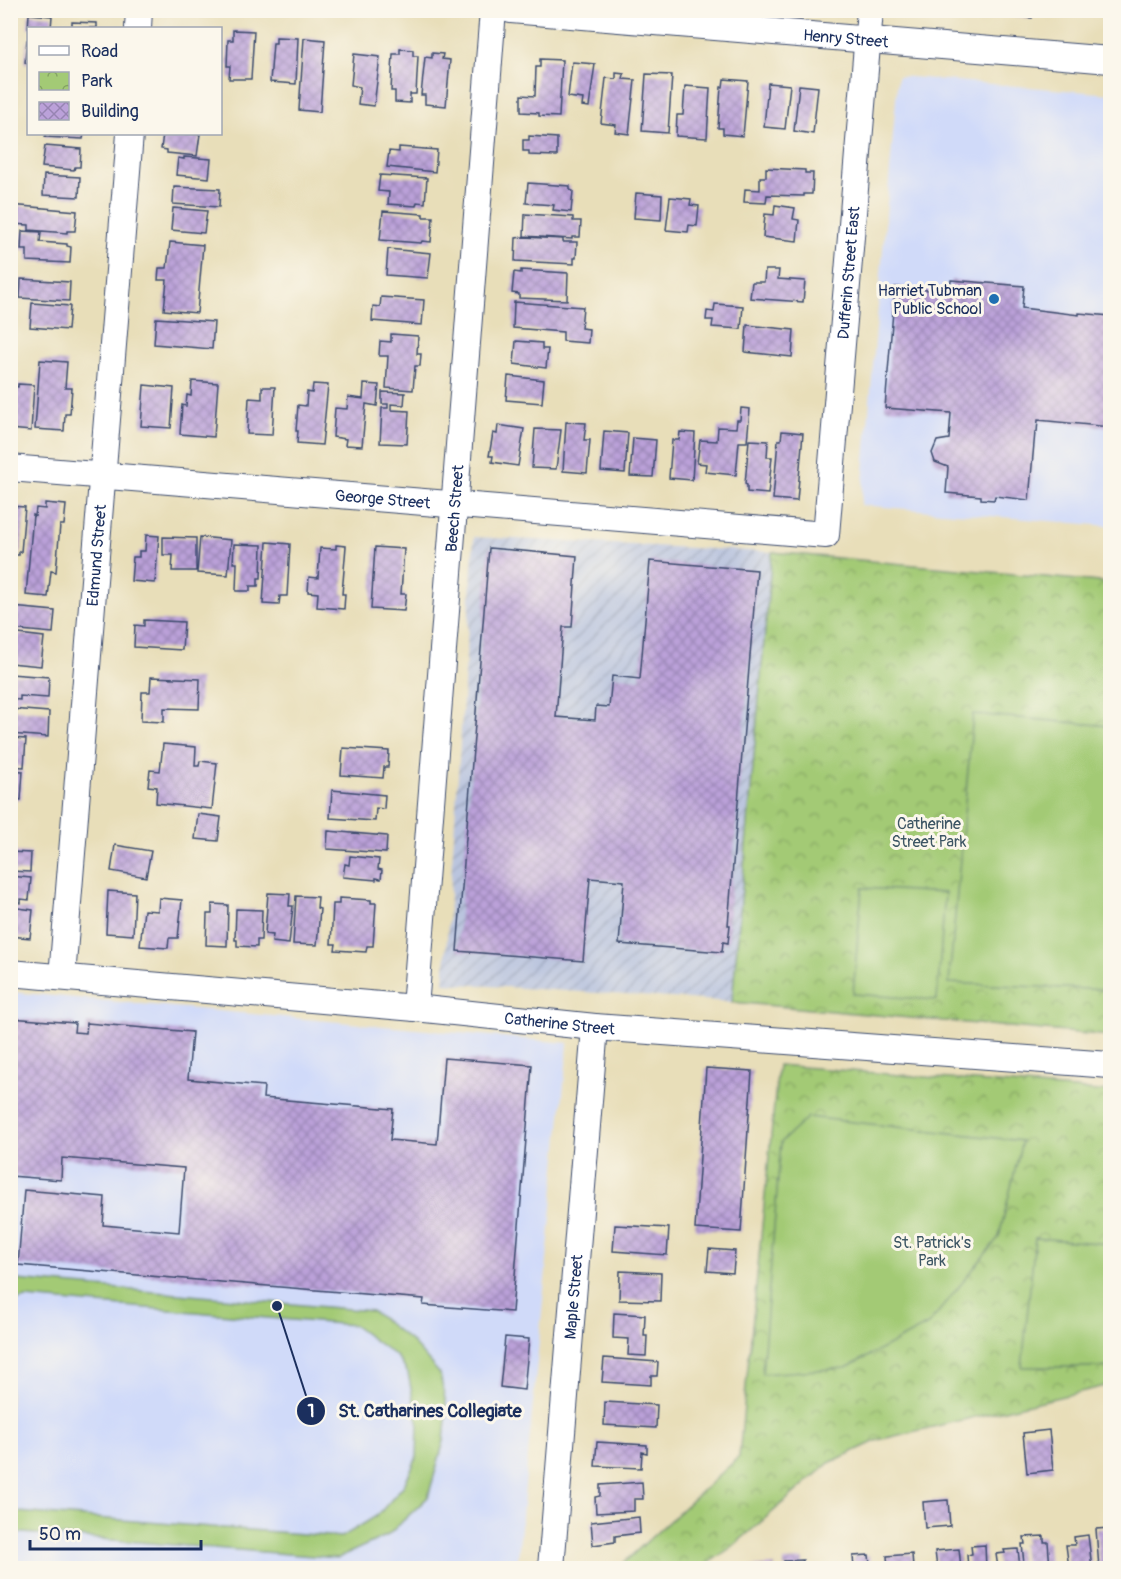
<svg xmlns="http://www.w3.org/2000/svg" width="1121" height="1579" font-family="Pangolin,sans-serif">
	<defs>
		<pattern id="industrial-furrows" width="10" height="10" patternUnits="userSpaceOnUse" patternTransform="scale(1.5)"><rect width="10" height="10" fill="#bac4de"/><path d="M-1 1l2-2M0 10L10 0M9 11l2-2" fill="none" stroke="#96a0b7"/></pattern>
		<pattern id="park-crowns" width="20" height="18" patternUnits="userSpaceOnUse" patternTransform="scale(1.5)"><rect width="20" height="18" fill="#a3ca75"/><path d="M2 6a3 3 0 1 1 6 0M12 15a3 3 0 1 1 6 0" fill="none" stroke="#84a463"/></pattern>
		<pattern id="building-cross-hatch" width="8" height="8" patternUnits="userSpaceOnUse" patternTransform="scale(1.5)"><rect width="8" height="8" fill="#bba1d9"/><path d="M0 0l8 8M0 8l8-8" fill="none" stroke="#9784b3"/></pattern>
	</defs>
	<rect width="100%" height="100%" fill="#fbf7ec"/>
	<filter id="ink" filterUnits="userSpaceOnUse"><feTurbulence type="fractalNoise" baseFrequency=".0167" numOctaves="2"/><feDisplacementMap in="SourceGraphic" scale="12" xChannelSelector="R" yChannelSelector="G"/><feConvolveMatrix kernelMatrix="1 2 1 2 8 2 1 2 1" color-interpolation-filters="sRGB"/></filter>
	<filter id="wash" filterUnits="userSpaceOnUse"><feTurbulence type="fractalNoise" baseFrequency=".008" numOctaves="4" result="noise"/><feDisplacementMap in="SourceGraphic" scale="24" xChannelSelector="R" yChannelSelector="G"/><feGaussianBlur stdDeviation="1.35" result="paint"/><feColorMatrix in="noise" values="0 0 0 0 0 0 0 0 0 0 0 0 0 0 0 0 0 1.4 0 .05"/><feComposite in="paint" operator="in"/></filter>
	<g filter="url(#wash)">
		<rect width="100%" height="100%" fill="#e8deb9"/>
		<!-- built -->
		<path fill="#d0daf9" d="M898,76L1110,94V526L861,505Z
			M10,992L568,1043L517,1568H11Z"/>
		<!-- industrial -->
		<path fill="url(#industrial-furrows)" d="M474,537L772,552L732,1002L444,983Z"/>
		<!-- park -->
		<path fill="url(#park-crowns)" stroke="#5f7c6a" stroke-width="1.5" d="M772,552L1110,583V1036L732,1002Z
			M778,1065L1110,1092V1385L878,1440L829,1463L732,1547L701,1568H618L739,1457Z"/>
		<!-- garden -->
		<path fill="#a3ca75" stroke="#5f7c6a" stroke-width="1.5" d="M973,714L1110,726V990L949,983Z
			M862,888L945,893L937,1000L853,994Z
			M808,1117L1022,1141L999,1237L928,1325L846,1368L762,1374L781,1142Z
			M1035,1238L1110,1244V1367H1022Z
			M17,1280L372,1311L412,1342L440,1374L447,1409L444,1441L428,1497L388,1535L338,1558L11,1532V1510L18,1512L342,1537L378,1515L404,1485L417,1457L418,1425L408,1373L397,1357L353,1325L26,1298L11,1302V1283Z"/>
		<g id="blocks">
			<!-- building -->
			<path fill="url(#building-cross-hatch)" d="M968,10H1004L1003,16L967,14Z
				M1013,10H1033L1032,18L1012,16Z
				M29,14L52,16L51,28H28Z
				M72,22L97,23V28H72Z
				M233,30L254,31L251,79H229L230,66H227L228,40H233Z
				M276,37L298,38L296,84L270,82L273,43H276Z
				M304,38L325,40L320,112L299,110Z
				M27,40H28V64L25,63Z
				M400,49L413,50V56H418L416,94H410V103L395,102V91H391L393,54H400Z
				M432,53L443,54L442,59L450,60L446,106L425,104V95H421L425,57L432,58Z
				M354,54L380,57L374,106L358,104L360,87L351,85Z
				M540,59L562,60L559,117L539,116V113L521,112V95L535,96L536,67H540Z
				M572,62L595,64L589,107L582,106L583,99L568,97Z
				M616,73L624,74L623,79L635,80L629,134L615,132L616,125L601,123L606,78L616,79Z
				M646,74L672,75L668,133L642,131Z
				M724,79L748,81L743,136L723,134V128H718L721,87H723Z
				M768,83L790,85L785,129L764,127Z
				M799,85L818,87L813,134L794,131Z
				M685,86L710,88L707,138L676,136L677,115H683Z
				M46,134H84L83,139L45,137Z
				M163,134H200L197,156L167,153V150L161,149Z
				M529,136L557,138V156L529,155V151H523V140H529Z
				M45,146L81,149L80,167H75L74,170L42,167Z
				M399,147L437,150L435,172L387,167L389,151L399,152Z
				M184,157L211,159L209,178L176,175L178,158L184,159Z
				M766,168L805,170V173H813L812,194H804V196L767,195L766,203L744,202L745,189L760,190V177H766Z
				M44,175L80,177L79,197L43,195Z
				M380,175L427,178L425,203L417,202L416,206L388,204L389,192L378,191Z
				M528,183L570,186V190L573,191L571,212L553,210L554,205L526,203Z
				M174,187L220,189L219,207L173,204Z
				M636,193L662,195L661,220L634,218Z
				M670,197L691,199L690,205L699,206L697,226L689,225L688,232L666,230Z
				M10,205L77,211L75,231H67V233L29,230V225L10,224Z
				M775,205L795,208L793,219L799,220L797,241L763,237L765,214L774,215Z
				M173,208L207,211L204,233L171,230Z
				M383,211L423,214V217H433L431,242L422,241L421,243L380,240Z
				M525,214L573,217V221H581L580,237H572V239L524,236Z
				M22,231L41,232L40,242L67,244V246L71,247L70,263L27,261V250H21Z
				M523,237L563,239V242H577L576,258H574V264L515,261L516,238Z
				M170,242L203,245L197,313L164,310L167,280H158L159,268H167Z
				M388,249L431,253L428,278L386,275Z
				M521,270L568,273L567,300L519,298V294L512,293L514,272L521,273Z
				M765,270H779L778,279L805,281L803,302L750,298L752,282H764Z
				M21,279L70,282L69,301L20,298Z
				M951,280L1024,286L1022,308L1079,315V313L1110,316V427L1038,420L1037,432H1035L1029,500L995,496L994,500L981,499V496L946,493L948,467L935,462L932,453L937,441L949,439L951,413L885,408L895,287L950,292Z
				M381,297L424,300L422,325L372,321L373,306L380,307Z
				M514,302L583,307L581,328L589,329L588,343L563,341V332L513,328Z
				M32,303L70,306L68,330L30,327Z
				M715,304L743,306L741,329L712,327L713,320H706L707,311L714,312Z
				M156,318L214,322L212,349L154,344Z
				M747,325L794,330L792,357L745,352Z
				M391,334L418,336L417,354H421L420,366H415L413,390L386,388L388,356H379L380,341L391,342Z
				M516,341L542,343V349H548L546,368L514,364Z
				M40,360L67,362L65,388H72L70,414H65L64,431L35,429Z
				M508,376L544,380L542,403L506,400Z
				M192,381L218,383L214,437L180,434L182,405L186,406L187,395L191,396Z
				M18,384L34,385L31,431L10,429V386L18,387Z
				M313,384L328,385L322,445L297,443L298,431H296L298,405L306,406L307,392L312,393Z
				M364,384L379,385L377,406L366,404L362,446L345,445L346,439L333,437L335,408L347,409L348,397L363,399Z
				M144,385L174,388L171,428L141,426Z
				M262,387H275L272,435L247,434L249,398L262,399Z
				M382,392L405,393L404,405L391,404V410L409,411L407,444L380,443L382,408H388V404H382Z
				M741,408L750,409L747,442H739L736,475L705,472L706,464L697,463L700,440L717,441L718,427L736,428L737,420H740Z
				M566,422L586,423L584,440H590L587,473L563,471Z
				M498,425L524,429L518,466L492,462L493,456H489L493,433L497,434Z
				M535,429L561,430L556,469L532,468Z
				M604,431L628,433L625,473L601,471Z
				M782,431L803,433L797,501L773,499L778,440H781Z
				M680,432L695,433L692,480L669,478L672,440H679Z
				M633,438L656,440L653,477L630,476Z
				M749,440L768,441L767,457H772L768,494L747,492V485L745,484Z
				M45,503L66,505L64,525H60L56,572L51,571L48,597L26,595L33,515L35,516L36,508L45,509Z
				M10,506L25,507L21,552L19,551V555H10Z
				M146,535L159,536L155,583L131,581L133,557H139V551H145Z
				M163,537L196,538V571H172L173,555H163Z
				M200,537L231,540L228,575L197,573Z
				M267,542L290,544L287,596H280L279,605L263,604Z
				M234,544L262,545L261,578H258V586H250V591H236L237,563H233Z
				M336,545L346,546L342,594H345L344,609L317,607L318,593L308,592L309,577L318,578L320,548L336,549Z
				M375,547L404,549L401,594H406L404,611L371,609Z
				M489,548L577,556L572,627H563L556,717L595,720L596,706L609,707L612,676L640,679L650,561L757,570L728,925H730L728,943L723,942L722,952L619,944L624,881L590,878L583,961L457,951Z
				M12,607L55,611L53,633L10,629Z
				M144,620L184,622L182,650L134,647L135,625L144,626Z
				M10,633L44,637L41,666L10,663Z
				M10,674L49,677L48,698L20,696V700L10,699Z
				M151,677L200,679L199,709L164,708V722L141,721L142,692H150Z
				M11,709L49,712L48,737L10,734Z
				M10,738L26,739L24,767L10,766Z
				M163,744L196,747L195,766H199L200,761L217,763L212,809L156,803L157,787L148,786L150,770L160,771Z
				M343,748L389,751L388,767H384L383,778L341,775Z
				M10,770L23,771L21,800L10,799Z
				M332,790L385,795L384,809L376,808L375,821L330,818Z
				M198,814L221,817L218,841L195,839Z
				M328,831L387,836L386,853L327,849Z
				M115,845L151,851L146,877L111,871Z
				M10,852L31,853L30,872L10,871Z
				M350,856L379,859L378,869L382,870L381,879L376,878V880L343,877L345,864L349,865Z
				M10,876L31,878L29,900L21,899V903L10,902Z
				M108,891L135,893L133,935L106,933Z
				M268,893L290,894L289,906H293L289,944L272,942L273,935L265,934Z
				M296,896L318,897L317,908L320,909L317,945L293,944Z
				M159,898L182,900L178,938H169L168,948L140,946L144,910L158,911Z
				M339,898L371,900V903H376L373,946H367L366,952L335,950L336,944H331L333,904H339Z
				M212,904L228,905L227,946L206,945L207,914H212Z
				M10,907L33,910L30,938L10,936Z
				M236,909L262,910L261,940H257V947L237,946V940H235Z
				M10,1018L75,1023L74,1032L86,1033L87,1023L192,1032L188,1079L264,1086L263,1098L393,1109L390,1140L437,1144L444,1058L532,1065L512,1312L423,1305L424,1299L18,1265L24,1190L105,1197L103,1225L179,1232L184,1168L62,1158L61,1180L10,1176Z
				M706,1068L752,1071L741,1232L695,1229Z
				M615,1225L669,1228L667,1255L613,1251Z
				M709,1249L735,1251L733,1273L707,1271Z
				M620,1271L661,1273L660,1301L619,1300Z
				M614,1313L645,1315L644,1336H647L646,1356L628,1355L629,1339L613,1338Z
				M505,1337L529,1339L524,1390L500,1387Z
				M604,1358L658,1362L657,1376H651V1385L602,1382Z
				M605,1402L657,1405L656,1428L604,1425Z
				M1049,1430L1053,1470L1027,1473L1023,1433Z
				M597,1442L647,1445V1453L642,1452L641,1468L595,1466Z
				M642,1482L643,1499H634V1511L596,1513L595,1497L600,1496V1485Z
				M948,1500L950,1526L925,1528L923,1502Z
				M639,1517L640,1533L615,1536V1542L593,1545L591,1522Z
				M1110,1528V1568H1099L1096,1529Z
				M1088,1535L1092,1568H1069L1066,1545H1075L1074,1537Z
				M1044,1536V1542H1048L1050,1568H1028V1564H1024L1022,1544H1025L1024,1537Z
				M985,1545L986,1568H968L967,1555L972,1554L971,1546Z
				M959,1549L961,1568H937L935,1551Z
				M1018,1549L1020,1568H998L996,1554L1005,1553L1004,1550Z
				M912,1554L913,1568H888L887,1556Z
				M869,1555L870,1565H876L877,1568H854L853,1556Z
				M803,1560V1568H784V1561Z
				M775,1565V1568H748V1567Z"/>
		</g>
	</g>
	<g filter="url(#ink)">
		<use href="#blocks" fill-opacity="0" stroke="#3a496c" stroke-width="1.5"/>
		<g fill="none" stroke-linecap="round" stroke-linejoin="round">
			<!-- minor casing -->
			<g stroke="#3a496c" stroke-width="28">
				<g id="minor">
					<path id="s1" d="M511,10L1110,60"/>
					<path d="M138,28L139,10"/>
					<path id="s2" d="M10,468L826,535L870,10"/>
					<path id="s3" d="M10,973L415,1008L595,1027L1110,1065"/>
					<path id="s4" d="M62,977L130,134"/>
					<path id="s5" d="M415,1008L493,10"/>
					<path id="s6" d="M551,1568L595,1027"/>
				</g>
			</g>
			<!-- minor -->
			<use href="#minor" stroke="#fff" stroke-width="26"/>
		</g>
	</g>
	<!-- markers -->
	<circle fill="#1f6fb2" stroke="#fbf7ec" stroke-width="2" cx="994" cy="299" r="6"/>
	<g text-anchor="middle" stroke-width="6" stroke-linejoin="round" paint-order="stroke">
		<!-- street labels -->
		<g font-size="16" fill="#1b2f5e" stroke="#fbf7ec">
			<text dy="6" stroke="none"><textPath href="#s1" startOffset="336">Henry Street</textPath></text>
			<text dy="6" stroke="none"><textPath href="#s2" startOffset="1082">Dufferin Street East</textPath></text>
			<text dy="6" stroke="none"><textPath href="#s2" startOffset="374">George Street</textPath></text>
			<text dy="6" stroke="none"><textPath href="#s5" startOffset="501">Beech Street</textPath></text>
			<text dy="6" stroke="none"><textPath href="#s4" startOffset="423">Edmund Street</textPath></text>
			<text dy="6" stroke="none"><textPath href="#s3" startOffset="552">Catherine Street</textPath></text>
			<text dy="6" stroke="none"><textPath href="#s6" startOffset="272">Maple Street</textPath></text>
		</g>
		<!-- poi labels -->
		<g font-size="16" fill="#1b2f5e" stroke="#fbf7ec" text-anchor="end">
			<text x="982" y="296">Harriet Tubman<tspan x="982" dy="18">Public School</tspan></text>
		</g>
		<!-- park labels -->
		<g font-size="16" fill="#3d5664" stroke="#fbf7ec">
			<text x="929" y="829">Catherine<tspan x="929" dy="18">Street Park</tspan></text>
			<text x="932" y="1248">St. Patrick's<tspan x="932" dy="18">Park</tspan></text>
		</g>
	</g>
	<!-- callouts -->
	<path fill="none" stroke="#1b2f5e" stroke-width="2" d="M277 1306L311 1411"/>
	<g fill="#1b2f5e" stroke="#fbf7ec" stroke-width="2">
		<circle cx="277" cy="1306" r="6"/>
		<circle cx="311" cy="1411" r="15"/>
	</g>
	<g font-size="18" text-anchor="middle" font-weight="bold" fill="#fff">
		<text x="311" y="1417">1</text>
	</g>
	<g font-size="18" text-anchor="middle" font-weight="bold" fill="#1b2f5e" stroke="#fbf7ec" stroke-width="6" stroke-linejoin="round" paint-order="stroke">
		<text x="430" y="1417">St. Catharines Collegiate</text>
	</g>
	<!-- margin -->
	<rect width="1121" height="1579" fill="none" stroke="#fbf7ec" stroke-width="36"/>
	<!-- legend -->
	<rect x="27" y="27" width="195" height="108" fill="#fbf7ec" stroke="#a1a7b3" stroke-width="1.5"/>
	<rect x="39" y="46" width="30" height="9" fill="#ffffff" stroke="#a1a7b3" stroke-width="1.5"/>
	<text x="81" y="57" font-size="18" fill="#1b2f5e">Road</text>
	<rect x="39" y="72" width="30" height="18" fill="url(#park-crowns)" stroke="#a1a7b3" stroke-width="1.5"/>
	<text x="81" y="87" font-size="18" fill="#1b2f5e">Park</text>
	<rect x="39" y="102" width="30" height="18" fill="url(#building-cross-hatch)" stroke="#a1a7b3" stroke-width="1.5"/>
	<text x="81" y="117" font-size="18" fill="#1b2f5e">Building</text>
	<!-- scale -->
	<path d="M30 1540v9h171v-9" fill="none" stroke="#1b2f5e" stroke-width="3"/>
	<text x="39" y="1540" font-size="18" fill="#1b2f5e" stroke="#fbf7ec" stroke-width="4.5" paint-order="stroke">50 m</text>
</svg>
